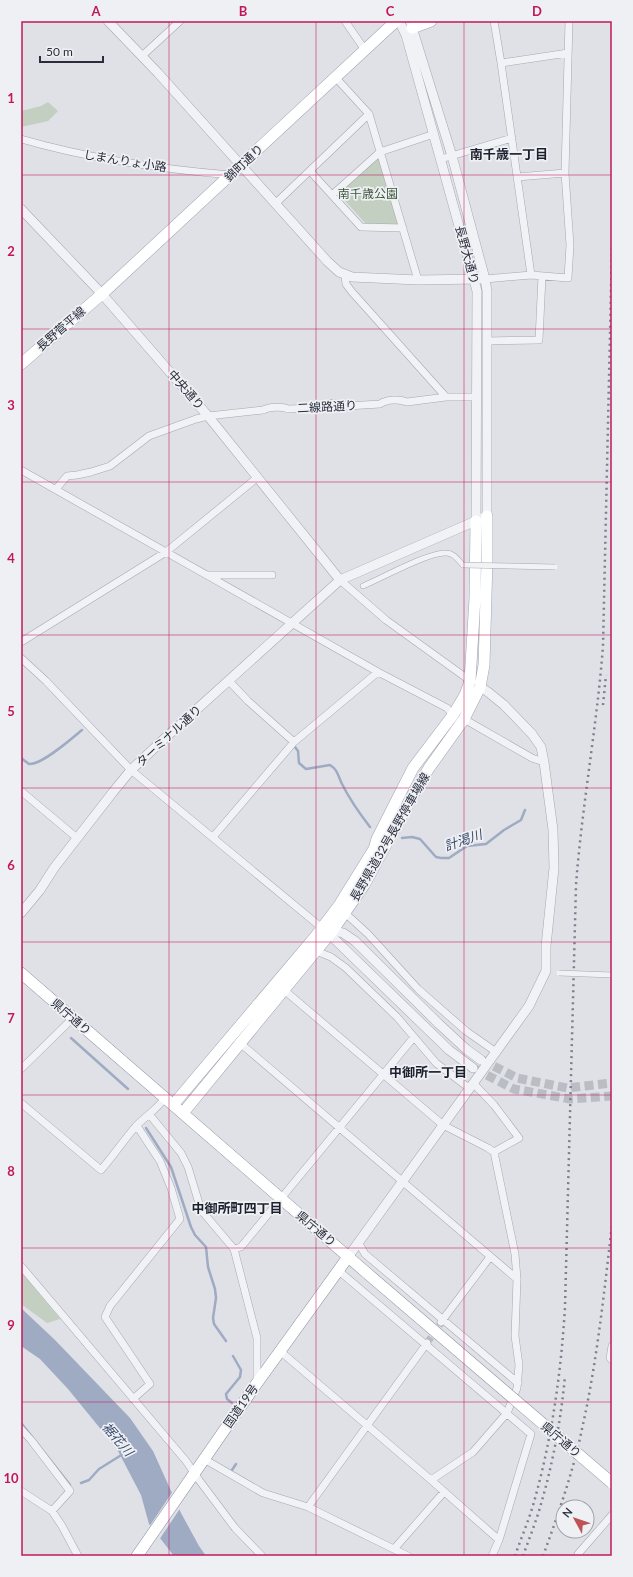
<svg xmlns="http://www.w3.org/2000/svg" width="633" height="1577" font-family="Lato,'Noto Sans JP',sans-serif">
	<rect width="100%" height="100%" fill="#dfe1e7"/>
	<!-- green -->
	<path fill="#c3cfc1" d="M48,102L58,111L48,121L21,127V111L41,106Z
		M376,158H380L399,223L397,225L366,224L339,194L341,190Z
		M21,1272L60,1319L47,1323L21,1304Z"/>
	<!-- water -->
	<path fill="#9eabc3" d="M21,1308L55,1340L130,1418L153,1451L181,1513L199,1546L206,1556H174L149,1524L141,1495L117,1449L68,1389L40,1359L21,1346Z"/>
	<!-- pier -->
	<path fill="#dfe1e7" d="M173,1491L181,1507L159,1540L149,1527Z"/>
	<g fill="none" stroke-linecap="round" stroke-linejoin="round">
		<!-- stream -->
		<path stroke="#9eabc3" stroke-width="2.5" d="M295,747L298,751L299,763L306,769L330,765C338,770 338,776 342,784C349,798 360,814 370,827
			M21,758L29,764C42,765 71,739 82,730
			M402,838L412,837L420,839L436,857L441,858H449L467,846L486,844L504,830L521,820L525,810
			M71,1038L128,1089
			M146,1128L171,1167L191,1227L195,1235L206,1247L208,1267L215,1289L216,1298L213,1318L214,1324L226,1341
			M232,1403L227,1399L226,1394L240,1377L241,1370L233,1356
			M21,1423L70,1485
			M232,1470L236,1464
			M81,1483L89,1480L99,1469L123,1454"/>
		<!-- minor-tunnel -->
		<path stroke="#bbbdc5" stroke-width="7" stroke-dasharray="7 3.5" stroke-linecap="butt" d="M427,1343L441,1323"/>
		<!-- tertiary-tunnel -->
		<path stroke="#bbbdc5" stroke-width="9" stroke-dasharray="9 4.5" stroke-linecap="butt" d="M482,1060L517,1078L567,1088L612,1083
			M475,1069L514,1089L570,1099L612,1096"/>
		<!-- pedestrian casing -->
		<g stroke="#a5a8b0" stroke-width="6">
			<path id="pedestrian" d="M363,586C382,578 429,552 446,553C454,553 458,560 463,565"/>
		</g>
		<!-- minor casing -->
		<g stroke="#a5a8b0" stroke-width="8">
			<path id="minor" d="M345,21L365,50
				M494,21L501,63L531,275
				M142,56L180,21
				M501,63L568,53
				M336,78L369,114L418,280
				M21,139C90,159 160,169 231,175
				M441,159L512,138
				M310,171L361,227L403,228
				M517,177L565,173
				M332,195L380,152L434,134
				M275,204L369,114
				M345,275L346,284L352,292L446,397H476
				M485,279L531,275L568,278L570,245L565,173L569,21
				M487,341L539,340L542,276
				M21,470L378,672L447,708L453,715
				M56,489L67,476L77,475L91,472L110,466L149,436L196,419L208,416L263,410C269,407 282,406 288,409L319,408C326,402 340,402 347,406L380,404C387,399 400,399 407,402L446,397
				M208,575H272
				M340,580L386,620L472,682
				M21,642L166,552L258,477
				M21,658L46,681L131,770L322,928
				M229,681L248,701L294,742
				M464,719L532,758L544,762
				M21,791L77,838
				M213,837L294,742L378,672
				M345,913L368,934L418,989L466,1031L496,1052
				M316,951L331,957L346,968L397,1017L436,1063L469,1088
				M284,990L443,1125L488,1148L494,1152L515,1254L517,1279L515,1336L519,1365L517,1388L507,1413L473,1452L431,1480
				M240,1043L517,1279
				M21,1069L73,1018
				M473,1083L494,1105L519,1138L494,1152
				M21,1103L101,1170C113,1156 124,1140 136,1126C146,1116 157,1109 165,1098
				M149,1114L181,1153L188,1167L201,1210L234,1249L257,1338V1383
				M358,1242L365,1254L518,1383
				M234,1249L241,1247L414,1037
				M21,1266L186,1461L199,1480L235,1528L262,1556
				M339,1271L531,1434L499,1540
				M441,1322L490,1257
				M612,1346L610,1358L612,1360
				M280,1351L431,1480L499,1540L492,1556
				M133,1399L150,1384L105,1317L110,1306L180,1219L171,1188L160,1161L137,1126
				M21,1429L31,1440L70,1491L52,1511
				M204,1459L263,1493L308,1507
				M21,1491L52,1511L62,1526L78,1556
				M394,1549L444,1492
				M408,1556L308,1507L427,1343
				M580,1556L578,1554L612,1515"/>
		</g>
		<!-- tertiary casing -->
		<g stroke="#a5a8b0" stroke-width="10">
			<path id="tertiary" d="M108,21L158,73L327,261L339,272L352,277L418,280L479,279
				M399,21L406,35L477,291L476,521
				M21,209L102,294L208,416L340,580
				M21,913L40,890L54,868L113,792L131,770L165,738L340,580L487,516V291L485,279L452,156L410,21
				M328,929L343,933L355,941L439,1024L466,1049L481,1060
				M325,930L449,1050L473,1068
				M348,1257L529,1006L546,971V946L554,868L553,830L544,762L541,747L532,734L504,705L488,692L480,687"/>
		</g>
		<!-- primary casing -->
		<g stroke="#a0a5b1" stroke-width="12">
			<path id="primary" d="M412,28L431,21
				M21,364L102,294L396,21
				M173,1105L315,937L340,904L374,849L377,839L413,768L453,715L465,695L470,681L475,598L476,521
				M183,1113L333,930L364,885L414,793L429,768L464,719L480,687L484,665L487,560V516"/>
		</g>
		<!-- trunk casing -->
		<g stroke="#888e9b" stroke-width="12">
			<path id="trunk" d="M21,973L368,1274
				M137,1556L257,1383L348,1257"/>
		</g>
		<!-- pedestrian -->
		<use href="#pedestrian" stroke="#f1f2f5" stroke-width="5"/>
		<!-- minor -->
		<use href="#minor" stroke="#f1f2f5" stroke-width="7"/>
		<!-- tertiary -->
		<use href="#tertiary" stroke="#f1f2f5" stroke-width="9"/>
		<!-- primary -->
		<use href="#primary" stroke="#fff" stroke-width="11"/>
		<!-- trunk -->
		<use href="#trunk" stroke="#fff" stroke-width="11"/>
		<!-- rail -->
		<path stroke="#7a808e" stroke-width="2.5" stroke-dasharray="2 4" stroke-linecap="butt" d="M603,705L606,675
			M515,1556C521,1538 529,1520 534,1502C552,1438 561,1373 565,1307L576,885C582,805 597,726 603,646L612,245
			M523,1556C529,1539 536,1522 541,1504C553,1463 561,1419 565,1376
			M543,1556C558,1515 573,1472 582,1429C597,1362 604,1293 612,1225"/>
		<!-- pedestrian-bridge casing -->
		<g stroke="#a5a8b0" stroke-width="6" stroke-linecap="butt">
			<path id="pedestrian-bridge" d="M463,565L555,567
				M559,973L612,975"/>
		</g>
		<!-- trunk-bridge casing -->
		<g stroke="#888e9b" stroke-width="12" stroke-linecap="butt">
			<path id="trunk-bridge" d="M368,1274L612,1483"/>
		</g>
		<!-- pedestrian-bridge -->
		<use href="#pedestrian-bridge" stroke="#f1f2f5" stroke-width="5"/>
		<!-- trunk-bridge -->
		<use href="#trunk-bridge" stroke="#fff" stroke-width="11"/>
	</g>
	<!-- grid -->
	<path fill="none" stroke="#c2185b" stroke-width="1" stroke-opacity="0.55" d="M169,21V1556M316,21V1556M464,21V1556M21,175H612M21,329H612M21,482H612M21,635H612M21,788H612M21,942H612M21,1095H612M21,1248H612M21,1402H612"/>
	<g text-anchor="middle" stroke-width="3.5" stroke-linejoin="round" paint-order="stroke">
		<!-- street labels -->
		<g font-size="12" fill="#2a2e3c" stroke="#eef0f4">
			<text transform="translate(125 161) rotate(9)" y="4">しまんりょ小路</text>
			<text transform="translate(244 163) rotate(-43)" y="4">錦町通り</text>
			<text transform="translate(467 255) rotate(75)" y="4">長野大通り</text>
			<text transform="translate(61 329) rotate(-41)" y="4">長野菅平線</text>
			<text transform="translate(186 390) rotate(49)" y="4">中央通り</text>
			<text transform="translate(327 407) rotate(-3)" y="4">二線路通り</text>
			<text transform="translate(169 736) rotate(-43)" y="4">ターミナル通り</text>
			<text transform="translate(390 837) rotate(-60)" y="4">長野県道32号長野停車場線</text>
			<text transform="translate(71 1017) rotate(41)" y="4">県庁通り</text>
			<text transform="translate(316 1229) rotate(40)" y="4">県庁通り</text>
			<text transform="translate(241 1406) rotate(-55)" y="4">国道19号</text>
			<text transform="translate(561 1440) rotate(40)" y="4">県庁通り</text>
		</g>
		<!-- park labels -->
		<g font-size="12" fill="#3b5639" stroke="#eef0f4">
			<text x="368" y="198">南千歳公園</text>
		</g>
		<!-- neighbourhood labels -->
		<g font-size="13" font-weight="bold" fill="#1c202d" stroke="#eef0f4">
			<text x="509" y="159">南千歳一丁目</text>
			<text x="428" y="1077">中御所一丁目</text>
			<text x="237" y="1213">中御所町四丁目</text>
		</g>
		<!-- water labels -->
		<g font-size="13" font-style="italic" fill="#39496b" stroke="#eef0f4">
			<text transform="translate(463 840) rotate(-19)" y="5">計渇川</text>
			<text transform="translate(118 1439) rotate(49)" y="5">裾花川</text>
		</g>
	</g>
	<!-- border -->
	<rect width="633" height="1577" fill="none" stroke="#eef0f4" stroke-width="44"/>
	<!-- north arrow -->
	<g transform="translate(575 1519) rotate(310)"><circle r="19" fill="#eef0f4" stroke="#a0a2aa"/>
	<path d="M0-3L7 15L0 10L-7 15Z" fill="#be5255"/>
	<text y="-6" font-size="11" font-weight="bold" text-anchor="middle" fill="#2a2e3c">N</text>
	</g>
	<!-- scale -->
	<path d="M40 56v6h63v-6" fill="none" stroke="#2a2e3c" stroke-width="2"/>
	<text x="46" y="56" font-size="12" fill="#2a2e3c" stroke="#eef0f4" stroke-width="3" paint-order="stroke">50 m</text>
	<rect x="22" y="22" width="589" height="1533" fill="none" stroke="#c2185b" stroke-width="1.5"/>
	<g font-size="13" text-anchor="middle" font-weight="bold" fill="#c2185b">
		<text x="96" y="16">A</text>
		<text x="243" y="16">B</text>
		<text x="390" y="16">C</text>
		<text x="537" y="16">D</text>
		<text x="11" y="103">1</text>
		<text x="11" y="256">2</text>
		<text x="11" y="410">3</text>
		<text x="11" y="563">4</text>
		<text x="11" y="716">5</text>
		<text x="11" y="870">6</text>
		<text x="11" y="1023">7</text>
		<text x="11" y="1176">8</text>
		<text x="11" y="1330">9</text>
		<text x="11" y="1483">10</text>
	</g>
</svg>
